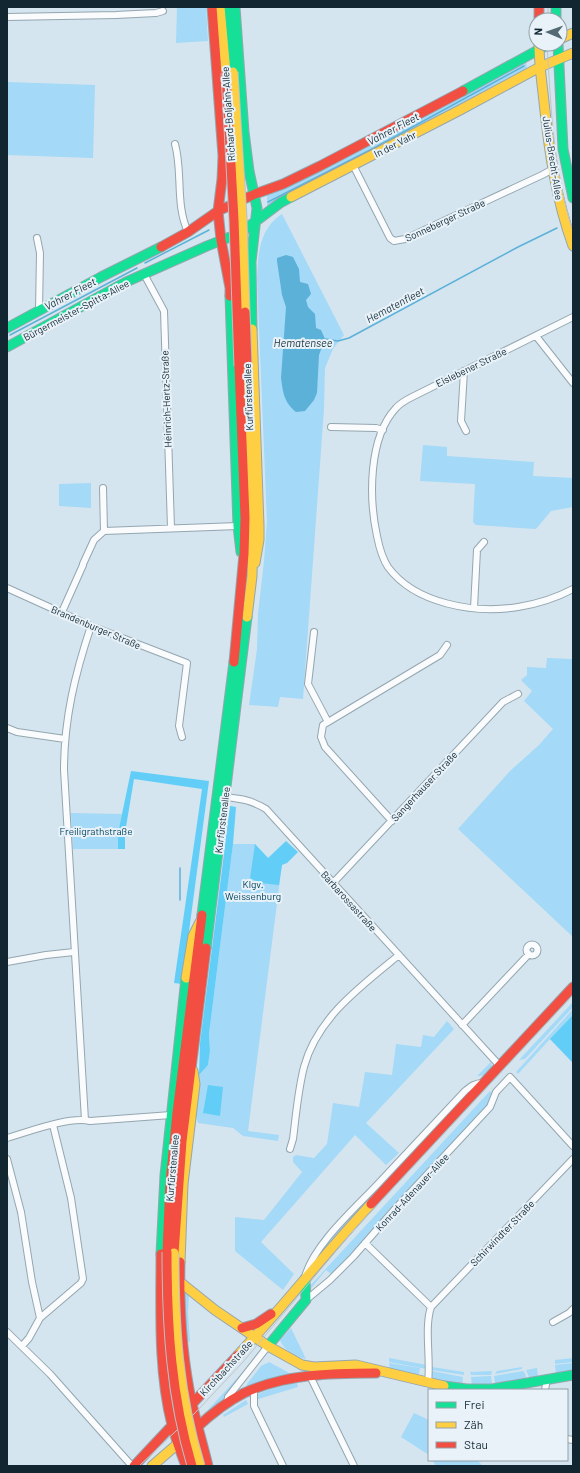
<svg xmlns="http://www.w3.org/2000/svg" width="580" height="1473" font-family="Barlow,sans-serif">
	<rect width="100%" height="100%" fill="#d4e5ef"/>
	<!-- green -->
	<path fill="#a4d9f7" d="M177,7H206L208,41L176,43Z
		M526,59L527,70L267,209V195Z
		M7,82L95,85L93,158L7,155Z
		M282,214L344,335L333,349L325,368L324,409L303,699L280,697L278,707L249,705L257,649L258,614L264,561L267,522L257,280C258,254 259,229 282,214Z
		M423,445L447,447V456L534,462L533,476L573,478V507L551,511L536,529L476,525L473,522L475,484L420,481Z
		M91,483V508L59,506V484Z
		M547,658L573,659V937L458,829L510,771L539,745L553,729L524,701L532,691L521,680L527,675V667L546,668Z
		M71,813L122,814L118,833V849H73Z
		M233,844H255L268,858L282,864L248,1131L279,1135L278,1141L243,1136L233,1128L198,1123L195,1112L199,1075L208,1065L210,1051L209,1034Z
		M573,1002V1007L525,1059L519,1060Z
		M573,1009V1063L550,1039L518,1074L516,1072Z
		M447,1021L454,1029L366,1123L399,1153L386,1165L355,1135L261,1242L294,1274L283,1290L235,1251V1217L264,1220L302,1172L293,1162V1157L296,1155L314,1158L327,1144L333,1103L359,1107L365,1072L392,1075L396,1044L421,1047L423,1035L434,1037Z
		M491,1062C494,1071 485,1076 477,1076Z
		M473,1088L313,1263L320,1252L345,1223L467,1093Z
		M490,1091L492,1093L486,1108L331,1276V1274L326,1270L308,1292V1288Z
		M184,1290L189,1295L188,1313L190,1342L188,1341L185,1324Z
		M291,1328L306,1359C297,1357 283,1350 280,1340Z
		M389,1358L427,1365V1369L389,1362Z
		M573,1358V1362L555,1364V1360Z
		M252,1362L226,1397L206,1413V1412Z
		M269,1362L293,1375L246,1389L247,1384L261,1366Z
		M389,1363L420,1368L418,1377L390,1370Z
		M573,1363V1373L556,1374L555,1365Z
		M432,1367L464,1372V1375L432,1370Z
		M522,1367V1369L495,1374L497,1371Z
		M537,1368L538,1378L530,1379L526,1370Z
		M432,1371L463,1377L462,1386L435,1381L432,1376Z
		M492,1371L491,1375H471L470,1372Z
		M523,1371C526,1374 527,1377 524,1380L497,1385L495,1383L494,1376Z
		M491,1376L492,1383L490,1386H472L471,1377Z
		M297,1383L298,1387L255,1400L257,1395C270,1388 283,1386 297,1383Z
		M246,1400L248,1404L224,1417L223,1415Z
		M414,1413L429,1420V1455L401,1437Z
		M432,1460H477L483,1466H436Z"/>
	<!-- forest -->
	<path fill="#62cef7" d="M131,771L209,781L182,984L174,983L202,789L134,779L125,833V849H118V833Z
		M230,806L236,807L233,844L209,1034L210,1051L208,1065L199,1075L200,1043Z
		M286,841L298,852L287,863L282,865L279,885L260,883L250,878L255,844L268,858Z
		M573,1015V1063L550,1039Z
		M208,1085L223,1087L220,1116L203,1113Z"/>
	<!-- water -->
	<path fill="#5cb1d8" d="M286,255L293,257L299,269L300,282L308,284L311,294L306,300L308,307L315,314L316,328L321,330L325,339L319,355L317,393L314,400L305,411L296,412C284,402 283,393 281,378L286,307L282,295L277,261V258Z"/>
	<g fill="none" stroke-linecap="round" stroke-linejoin="round">
		<!-- stream -->
		<path stroke="#5cb1d8" stroke-width="1.5" d="M268,202L376,147L524,66
			M145,263L209,230
			M10,335L137,268
			M325,339L338,341L349,338L518,247L557,228
			M180,900V868"/>
		<!-- street casing -->
		<g stroke="#94a6af" stroke-width="8">
			<path id="street" d="M7,17L116,15L156,13L163,11
				M175,144C183,173 175,204 188,232
				M353,165L390,238L394,241L405,239L542,175L553,169
				M37,238L40,253L39,311
				M144,274L164,311L171,528
				M573,317L416,395C410,398 401,402 396,408C368,438 369,499 377,536C379,546 382,558 388,567C415,604 475,614 518,607C537,604 556,598 573,589
				M536,336L573,383
				M464,371L461,421L466,431
				M331,427L376,428L383,430
				M103,488L104,531
				M83,564L94,540L104,531L238,526
				M7,588L91,626L187,663L179,726L182,737
				M474,608L477,550L484,542
				M62,612L83,565
				M314,632L308,684L328,722
				M7,728L17,732L65,739
				M225,797C242,799 251,800 266,809L499,1065
				M392,821L325,747L321,737L323,725L440,655L447,645
				M333,883L503,702L518,694
				M526.5 950a5.5 5.5 0 1 1 11 0a5.5 5.5 0 1 1-11 0Z
				M7,962L46,955L74,952
				M462,1025L529,954
				M85,1120L64,770C64,719 75,674 91,626
				M7,1138C28,1132 69,1116 90,1121L171,1115
				M290,1149L293,1139C296,1115 298,1090 304,1067C317,1018 361,986 399,955
				M7,1159L21,1212L32,1282L40,1318
				M365,1243L431,1307C424,1328 431,1359 428,1383
				M305,1277C313,1246 353,1210 375,1187C405,1155 435,1123 465,1091C471,1086 475,1083 483,1083
				M306,1300L330,1280L353,1257L395,1209L490,1107L496,1092L510,1077L573,1146
				M431,1307L573,1159
				M553,1322L569,1313L573,1309
				M7,1332L50,1374L132,1466
				M22,1346L29,1338L40,1318L81,1283L83,1279L71,1198L53,1125
				M310,1376L354,1466
				M254,1388V1406L283,1466
				M545,1390L547,1379
				M227,1403L228,1397L268,1346
				M567,1439L573,1440"/>
		</g>
		<!-- fast casing -->
		<g stroke="#94a6af" stroke-width="11">
			<path id="fast" d="M228,7L233,72
				M235,7L244,132L249,171L257,208L251,262L252,329
				M556,7V20
				M558,44L563,149L573,198
				M463,91L549,44
				M230,296L238,526L241,552
				M7,328L101,277L161,247
				M7,347L126,282L207,246L240,233L280,203L291,197
				M202,915L234,662
				M206,948L247,617
				M161,1254L165,1175L186,978
				M268,1346L306,1300L305,1279
				M444,1386L467,1389H492L573,1375"/>
		</g>
		<!-- slow casing -->
		<g stroke="#94a6af" stroke-width="11">
			<path id="slow" d="M220,7L226,73
				M560,39L573,33
				M539,44C539,64 542,83 544,102C549,151 556,199 573,246
				M291,197L460,110L540,67L573,53
				M252,329L259,526V540L255,563
				M247,366L253,526L252,576L247,617
				M186,978L193,936L200,922
				M180,1262L183,1184L195,1084L193,1071
				M180,1282L215,1310L268,1346L302,1365L314,1367L356,1365L444,1386
				M238,1355C284,1306 325,1253 371,1204
				M152,1466L181,1441"/>
		</g>
		<!-- jam casing -->
		<g stroke="#94a6af" stroke-width="11">
			<path id="jam" d="M212,7L223,156L222,179L218,211L221,240L230,288V296
				M539,7V20
				M161,247L188,232L218,211L255,194L283,184L320,166L463,91
				M234,662L244,554L245,518L239,366
				M371,1204L573,987
				M167,1252L170,1183L177,1113L202,915
				M174,1253L182,1141L206,948
				M161,1254C161,1310 158,1370 172,1425C176,1439 181,1453 186,1466
				M180,1262C179,1309 182,1358 192,1404C197,1425 203,1445 208,1466
				M242,1328L256,1324L271,1314
				M195,1429C210,1415 226,1402 244,1393C285,1374 332,1373 376,1373
				M134,1466L238,1355"/>
		</g>
		<!-- street -->
		<use href="#street" stroke="#f9fbfd" stroke-width="6"/>
		<!-- fast -->
		<use href="#fast" stroke="#16e098" stroke-width="9"/>
		<!-- slow -->
		<use href="#slow" stroke="#ffcf43" stroke-width="9"/>
		<!-- jam -->
		<use href="#jam" stroke="#f24e42" stroke-width="9"/>
		<!-- tram -->
		<path stroke="#c0c5c7" stroke-width="1" d="M548,7V20
			M547,44C551,107 553,171 573,231
			M139,1466L194,1414L243,1362L353,1231L573,995"/>
		<!-- slow-bridge casing -->
		<g stroke="#b7c2c8" stroke-width="11" stroke-linecap="butt">
			<path id="slow-bridge" d="M233,72L242,218L245,312
				M174,1253C174,1328 178,1394 200,1466"/>
		</g>
		<!-- jam-bridge casing -->
		<g stroke="#b7c2c8" stroke-width="11" stroke-linecap="butt">
			<path id="jam-bridge" d="M226,73L234,220L239,366
				M245,312L247,366
				M167,1252C167,1326 171,1395 192,1466"/>
		</g>
		<!-- slow-bridge -->
		<use href="#slow-bridge" stroke="#ffcf43" stroke-width="9"/>
		<!-- jam-bridge -->
		<use href="#jam-bridge" stroke="#f24e42" stroke-width="9"/>
	</g>
	<g text-anchor="middle" stroke-width="4" stroke-linejoin="round" paint-order="stroke">
		<!-- street labels -->
		<g font-size="10" fill="#112631" stroke="#e8f2f8">
			<text transform="translate(228 114) rotate(-94)" y="4">Richard-Boljahn-Allee</text>
			<text transform="translate(395 144) rotate(-27)" y="4">In der Vahr</text>
			<text transform="translate(553 158) rotate(81)" y="4">Julius-Brecht-Allee</text>
			<text transform="translate(445 220) rotate(-25)" y="4">Sonneberger Straße</text>
			<text transform="translate(76 310) rotate(-28)" y="4">Bürgermeister-Spitta-Allee</text>
			<text transform="translate(471 367) rotate(-26)" y="4">Eislebener Straße</text>
			<text transform="translate(248 397) rotate(-92)" y="4">Kurfürstenallee</text>
			<text transform="translate(166 399) rotate(-92)" y="4">Heinrich-Hertz-Straße</text>
			<text transform="translate(96 627) rotate(23)" y="4">Brandenburger Straße</text>
			<text transform="translate(424 786) rotate(-47)" y="4">Sangerhauser Straße</text>
			<text transform="translate(222 820) rotate(-83)" y="4">Kurfürstenallee</text>
			<text transform="translate(349 901) rotate(48)" y="4">Barbarossastraße</text>
			<text transform="translate(172 1168) rotate(-85)" y="4">Kurfürstenallee</text>
			<text transform="translate(412 1192) rotate(-47)" y="4">Konrad-Adenauer-Allee</text>
			<text transform="translate(502 1233) rotate(-46)" y="4">Schirwindter Straße</text>
			<text transform="translate(226 1368) rotate(-47)" y="4">Kirchbachstraße</text>
		</g>
		<!-- park labels -->
		<g font-size="10" fill="#00425c" stroke="#e8f2f8">
			<text x="96" y="835">Freiligrathstraße</text>
			<text x="253" y="888">Klgv.<tspan x="253" dy="12">Weissenburg</tspan></text>
		</g>
		<!-- water labels -->
		<g font-size="11" font-style="italic" fill="#172e3a" stroke="#e8f2f8">
			<text transform="translate(393 129) rotate(-28)" y="4">Vahrer Fleet</text>
			<text transform="translate(70 294) rotate(-28)" y="4">Vahrer Fleet</text>
			<text transform="translate(395 305) rotate(-28)" y="4">Hematenfleet</text>
			<text x="303" y="347">Hematensee</text>
		</g>
	</g>
	<!-- border -->
	<rect width="580" height="1473" fill="none" stroke="#112631" stroke-width="16"/>
	<!-- legend -->
	<rect x="428" y="1389" width="140" height="72" fill="#e8f2f8" stroke="#92a0a8"/>
	<rect x="436" y="1402" width="20" height="6" fill="#16e098" stroke="#92a0a8"/>
	<text x="464" y="1409" font-size="12" fill="#112631">Frei</text>
	<rect x="436" y="1422" width="20" height="6" fill="#ffcf43" stroke="#92a0a8"/>
	<text x="464" y="1429" font-size="12" fill="#112631">Zäh</text>
	<rect x="436" y="1442" width="20" height="6" fill="#f24e42" stroke="#92a0a8"/>
	<text x="464" y="1449" font-size="12" fill="#112631">Stau</text>
	<!-- north arrow -->
	<g transform="translate(548 32) rotate(272)"><circle r="19" fill="#e8f2f8" stroke="#92a0a8"/>
	<path d="M0-3L7 15L0 10L-7 15Z" fill="#556974"/>
	<text y="-6" font-size="11" font-weight="bold" text-anchor="middle" fill="#112631">N</text>
	</g>
</svg>
